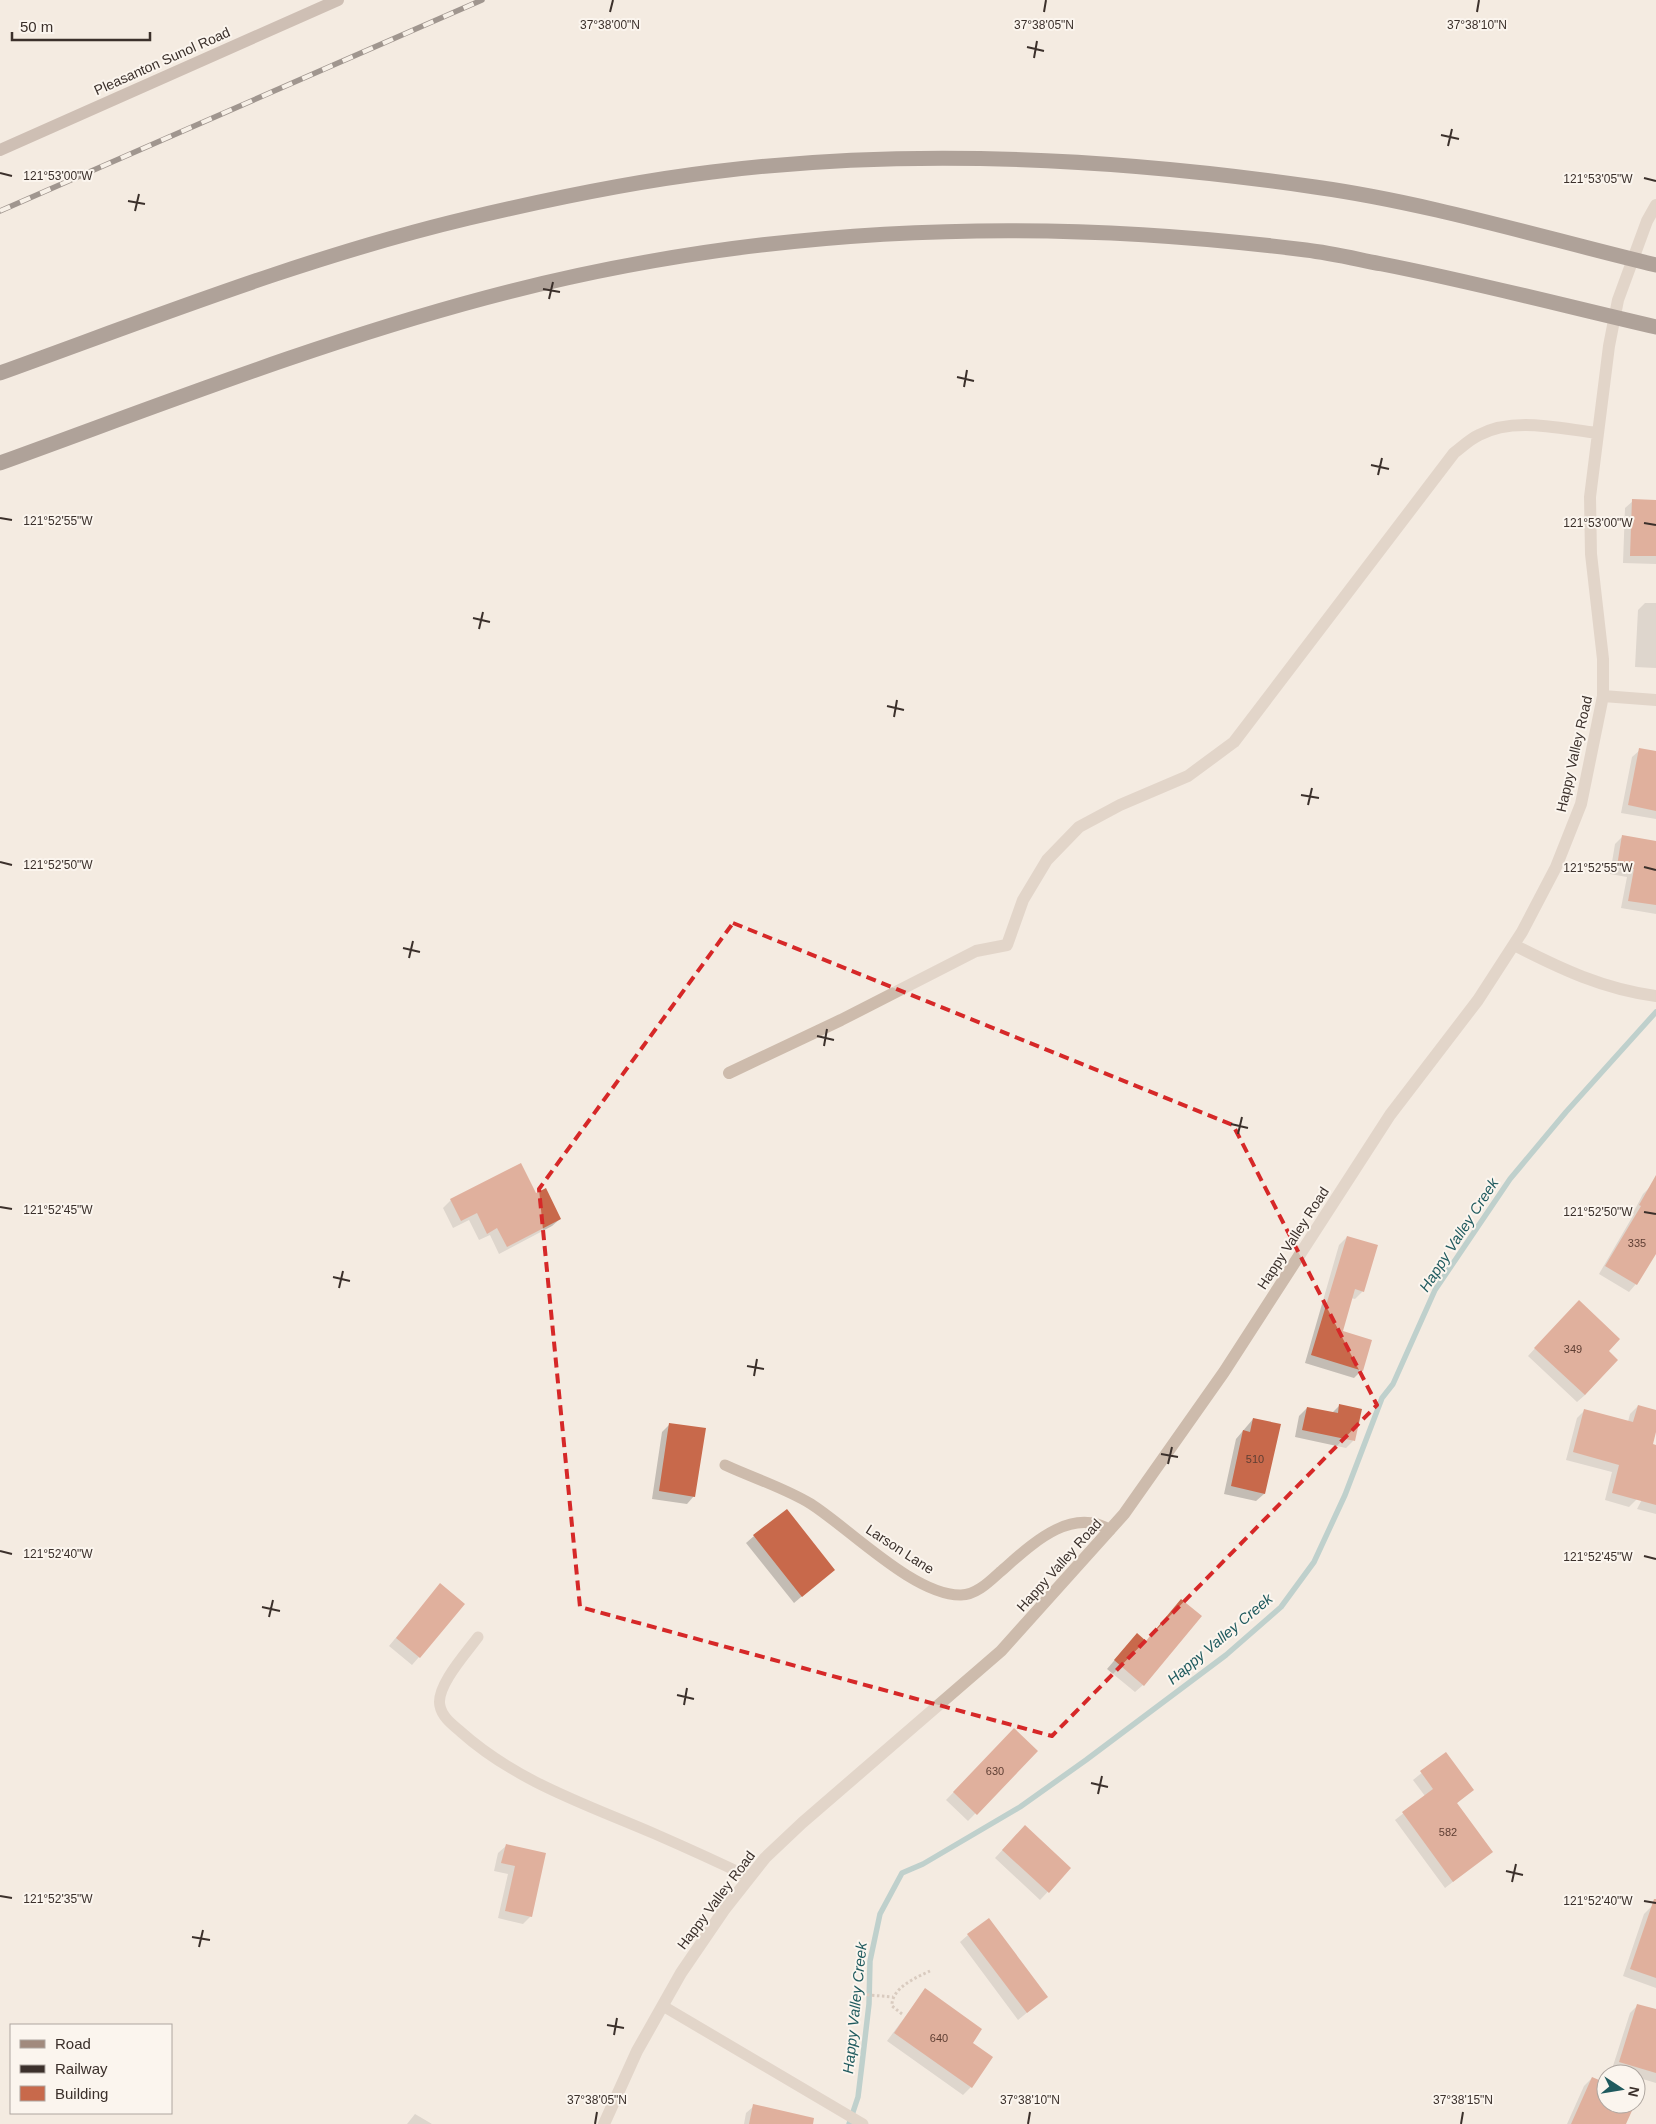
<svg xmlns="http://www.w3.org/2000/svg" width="1656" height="2124" font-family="Helvetica,sans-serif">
	<rect width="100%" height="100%" fill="#f4ebe1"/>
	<!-- shadow -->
	<path fill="#0003" d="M1633,501H1656V564L1623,563L1625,508Z
		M1645,603H1656V668L1635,667L1638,610Z
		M1640,750L1656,753V819L1621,813L1632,757Z
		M1623,836L1656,842V914L1621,908L1627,877L1610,874L1615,844Z
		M520,1165L536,1195L560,1219L552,1226L499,1254L490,1235L479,1240L469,1220L453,1228L443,1208L451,1200Z
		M1651,1186L1656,1188V1251L1636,1284L1629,1292L1599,1274L1634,1214L1633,1213L1643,1194Z
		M1347,1237L1363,1291L1355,1299L1351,1298L1341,1332L1362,1370L1354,1378L1305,1363L1339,1245Z
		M1571,1309L1607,1351L1585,1395L1577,1402L1528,1356Z
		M1340,1405L1353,1441L1346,1448L1295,1437L1299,1416L1307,1408L1332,1413Z
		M1638,1406L1656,1411V1427L1637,1499L1629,1507L1605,1500L1612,1472L1566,1460L1577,1418L1585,1410L1628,1422L1630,1414Z
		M1253,1419L1264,1494L1256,1501L1224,1494L1236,1439Z
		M670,1424L694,1496L687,1504L652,1499L662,1432Z
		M1656,1477V1514L1637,1509L1650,1484Z
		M754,1536L833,1570L794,1603L746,1543Z
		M433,1593L419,1657L412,1665L389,1646Z
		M1181,1600L1143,1685L1135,1692L1107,1669L1137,1634L1146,1642Z
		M1014,1730L1036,1751L968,1821L946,1800Z
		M1445,1754L1472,1790L1456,1804L1491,1852L1445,1888L1395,1820L1425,1796L1413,1780Z
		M1017,1834L1070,1868L1040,1900L995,1858Z
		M506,1846L545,1854L531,1916L523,1924L498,1918L508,1874L494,1871L498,1853Z
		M1652,1906L1656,1908V1988L1623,1976L1644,1914Z
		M968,1935L1046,1997L1018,2020L960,1942Z
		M925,1990L971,2087L963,2095L887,2041Z
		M1638,2005L1656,2011V2083L1636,2077V2074L1612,2069L1630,2013Z
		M1592,2078L1606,2085V2104H1633L1624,2124H1567L1584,2086Z
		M754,2106L809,2124H744L746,2113Z
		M415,2114L432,2124H407Z"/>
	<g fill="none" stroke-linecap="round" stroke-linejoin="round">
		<!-- stream -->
		<path stroke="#7fb0b2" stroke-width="5.5" d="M849,2124L858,2097L862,2064L869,2004L870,1961L880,1914L902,1873L923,1864L1020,1807L1086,1760L1226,1655L1281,1607L1314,1562L1345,1495L1382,1398L1393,1384L1435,1290L1510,1179L1566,1112L1656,1012"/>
	</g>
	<!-- building -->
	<path fill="#c8694b" d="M1632,499L1656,500V556H1630Z
		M1639,748L1656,751V811L1628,805Z
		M1622,835L1656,841V905L1628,901L1634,869L1617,866Z
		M521,1163L536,1193L546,1188L561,1219L507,1247L497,1228L487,1234L477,1213L461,1221L450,1199Z
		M1656,1175V1254L1637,1285L1605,1266L1641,1206L1639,1205Z
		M1347,1236L1378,1245L1364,1292L1355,1289L1343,1331L1372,1340L1363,1371L1311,1355Z
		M1579,1300L1620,1339L1609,1351L1618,1360L1585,1395L1534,1348Z
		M1339,1404L1362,1409L1355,1441L1302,1430L1307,1407L1338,1413Z
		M1638,1405L1656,1410V1432L1653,1444L1656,1445V1505L1612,1493L1619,1465L1573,1452L1584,1409L1633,1422Z
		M1253,1418L1281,1424L1265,1494L1231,1486L1243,1430L1250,1432Z
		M669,1423L706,1428L695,1497L659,1491Z
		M787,1509L835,1570L802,1597L753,1535Z
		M440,1583L465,1604L420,1658L396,1638Z
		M1181,1599L1202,1616L1144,1686L1114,1660L1137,1633L1146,1641Z
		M1014,1728L1038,1751L977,1815L953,1792Z
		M1446,1752L1474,1790L1457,1803L1493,1852L1453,1882L1402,1812L1433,1789L1420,1771Z
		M1025,1825L1071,1868L1049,1893L1002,1850Z
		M506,1844L546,1853L532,1917L505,1911L515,1866L501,1863Z
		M1654,1899H1656V1978L1630,1969Z
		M989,1918L1048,1997L1027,2013L967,1934Z
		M925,1988L982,2029L973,2043L993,2057L972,2088L894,2033Z
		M1637,2004L1656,2009V2073L1619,2062Z
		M1592,2077L1606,2083V2104H1635L1626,2124H1571Z
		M753,2104L814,2118L813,2124H749Z"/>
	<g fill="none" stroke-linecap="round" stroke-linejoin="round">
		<!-- path -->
		<path stroke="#b9a596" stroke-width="3" stroke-dasharray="2.5 2.5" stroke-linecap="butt" d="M857,1994L893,1997
			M902,2014L892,2006C891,1988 917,1977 930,1971"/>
		<!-- lane -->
		<path stroke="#cdbbac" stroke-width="11" d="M725,1465C753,1478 785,1488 811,1504C850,1529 915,1596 961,1595C976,1595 989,1582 1000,1572C1029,1547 1070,1505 1110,1530
			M478,1637C467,1652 435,1687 440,1706C442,1717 453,1725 461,1732C517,1782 588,1805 655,1834C687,1848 718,1862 749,1877
			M663,2006L863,2124"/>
		<!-- street -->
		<path stroke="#cdbbac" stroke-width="12" d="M1603,696L1656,700
			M1514,945C1561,969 1603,989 1656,996
			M729,1073L841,1020L976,951L1007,945L1023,900L1047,860L1079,827L1120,805L1188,776L1234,742L1454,453C1462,447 1470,439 1479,435C1514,416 1561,429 1598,433
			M604,2124L637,2051L681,1973L724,1910L765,1858L802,1823L1001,1651L1124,1514L1224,1372L1390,1115L1478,1000L1522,932L1556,867L1581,804L1603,696V659L1591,554L1590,497L1609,346L1618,300L1647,221L1656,205"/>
		<!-- secondary -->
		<path stroke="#a18a7d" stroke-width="12" d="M0,150L338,0"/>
		<!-- highway -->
		<path stroke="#5c4a42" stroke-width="15" d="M0,373C155,317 309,256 469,218C549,199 630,182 712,172C912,147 1116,158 1315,187C1430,203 1543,238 1656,265
			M0,463C160,405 320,342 485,298C753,226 1031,215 1306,250C1331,253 1356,259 1382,264C1474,282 1565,306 1656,327"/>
		<!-- rail casing -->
		<g stroke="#3b302b" stroke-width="5.5">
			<path id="rail" d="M0,211L482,0"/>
		</g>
		<!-- rail -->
		<use href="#rail" stroke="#fbf5ee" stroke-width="4" stroke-dasharray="11" stroke-linecap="butt"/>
	</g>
	<!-- marked area -->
	<path d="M0 0H1656V2124H0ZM733,923L1233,1125L1377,1405L1052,1736L580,1607L539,1189Z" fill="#f4ebe1" fill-opacity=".55" fill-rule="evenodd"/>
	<path fill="none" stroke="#d62828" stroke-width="4" stroke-dasharray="10 6" stroke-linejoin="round" d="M733,923L1233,1125L1377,1405L1052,1736L580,1607L539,1189Z"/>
	<!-- ticks -->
	<path fill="none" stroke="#3b302b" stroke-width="2" d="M610,12L613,0M1044,12L1046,0M1477,12L1479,0M1027,47L1044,51M1034,58L1037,41M1441,135L1459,139M1448,146L1452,129M0,173L12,176M1644,178L1656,181M128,201L145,204M135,211L139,194M543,289L560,292M549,299L553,282M957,377L974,381M964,387L967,370M1371,465L1389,469M1378,475L1382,458M0,518L12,520M1644,523L1656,525M473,618L490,622M479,629L483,612M887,706L904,710M894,717L897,700M1301,795L1319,798M1308,805L1312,788M0,862L12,865M1644,867L1656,870M403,948L420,952M409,958L413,941M817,1036L834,1040M824,1046L827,1029M1231,1124L1248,1128M1238,1134L1242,1117M0,1207L12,1209M1644,1212L1656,1214M333,1277L350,1281M339,1288L343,1271M747,1366L764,1369M754,1376L757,1359M1161,1454L1178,1457M1168,1464L1172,1447M0,1551L12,1554M1644,1556L1656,1559M262,1607L280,1611M269,1617L273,1600M677,1695L694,1699M684,1705L687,1688M1091,1783L1108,1787M1098,1794L1102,1776M1506,1871L1523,1875M1512,1882L1516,1864M0,1896L12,1898M1644,1901L1656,1903M192,1937L210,1940M199,1947L203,1930M607,2025L624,2028M614,2035L617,2018M595,2124L597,2112M1028,2124L1030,2112M1461,2124L1463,2112"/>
	<g text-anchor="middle" stroke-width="4" stroke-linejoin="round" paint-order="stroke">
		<!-- number labels -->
		<g font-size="11" fill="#5e3e33">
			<text x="1637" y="1247">335</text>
			<text x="1573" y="1353">349</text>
			<text x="1255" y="1463">510</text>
			<text x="995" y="1775">630</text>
			<text x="1448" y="1836">582</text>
			<text x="939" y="2042">640</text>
		</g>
		<!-- street labels -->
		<g font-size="14" fill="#3b302b" stroke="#fbf5ee">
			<text transform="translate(162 61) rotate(-24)" y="5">Pleasanton Sunol Road</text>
			<text transform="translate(1574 754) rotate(-77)" y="5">Happy Valley Road</text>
			<text transform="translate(1293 1238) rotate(-57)" y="5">Happy Valley Road</text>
			<text transform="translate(900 1549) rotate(33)" y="5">Larson Lane</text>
			<text transform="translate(1059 1565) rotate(-48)" y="5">Happy Valley Road</text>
			<text transform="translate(716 1900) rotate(-53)" y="5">Happy Valley Road</text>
		</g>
		<!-- water labels -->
		<g font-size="15" font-style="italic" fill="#1f5a5e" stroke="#fbf5ee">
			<text transform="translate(1459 1235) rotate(-57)" y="5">Happy Valley Creek</text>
			<text transform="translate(1220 1639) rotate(-40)" y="5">Happy Valley Creek</text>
			<text transform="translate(855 2008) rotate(-84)" y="5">Happy Valley Creek</text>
		</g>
	</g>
	<g font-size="12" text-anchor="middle" fill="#3b302b" stroke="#fbf5ee" stroke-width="4" stroke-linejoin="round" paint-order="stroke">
		<text x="610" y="29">37°38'00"N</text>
		<text x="1044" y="29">37°38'05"N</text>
		<text x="1477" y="29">37°38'10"N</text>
		<text x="58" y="180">121°53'00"W</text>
		<text x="1598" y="183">121°53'05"W</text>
		<text x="58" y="525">121°52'55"W</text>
		<text x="1598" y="527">121°53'00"W</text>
		<text x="58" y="869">121°52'50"W</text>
		<text x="1598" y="872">121°52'55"W</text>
		<text x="58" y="1214">121°52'45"W</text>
		<text x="1598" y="1216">121°52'50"W</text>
		<text x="58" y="1558">121°52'40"W</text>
		<text x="1598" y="1561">121°52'45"W</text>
		<text x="58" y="1903">121°52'35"W</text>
		<text x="1598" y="1905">121°52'40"W</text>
		<text x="597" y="2104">37°38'05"N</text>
		<text x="1030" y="2104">37°38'10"N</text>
		<text x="1463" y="2104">37°38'15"N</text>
	</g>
	<!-- legend -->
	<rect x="10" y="2024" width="162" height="90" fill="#fbf5ee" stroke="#aea6a0"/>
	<rect x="20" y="2040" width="25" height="8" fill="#a18a7d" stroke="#aea6a0"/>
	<text x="55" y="2049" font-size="15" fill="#3b302b">Road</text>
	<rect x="20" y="2065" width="25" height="8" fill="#3b302b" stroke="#aea6a0"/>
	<text x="55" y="2074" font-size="15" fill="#3b302b">Railway</text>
	<rect x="20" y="2086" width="25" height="15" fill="#c8694b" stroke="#aea6a0"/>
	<text x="55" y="2099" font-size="15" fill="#3b302b">Building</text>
	<!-- north arrow -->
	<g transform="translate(1621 2089) rotate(102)"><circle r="24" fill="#fbf5ee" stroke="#aea6a0"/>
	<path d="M0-4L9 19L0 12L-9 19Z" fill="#1f5a5e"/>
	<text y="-8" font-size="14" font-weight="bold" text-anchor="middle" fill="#3b302b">N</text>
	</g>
	<!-- scale -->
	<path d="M12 32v8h138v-8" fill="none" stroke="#3b302b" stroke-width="2.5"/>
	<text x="20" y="32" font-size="15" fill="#3b302b" stroke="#fbf5ee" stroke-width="4" paint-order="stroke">50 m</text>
</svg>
